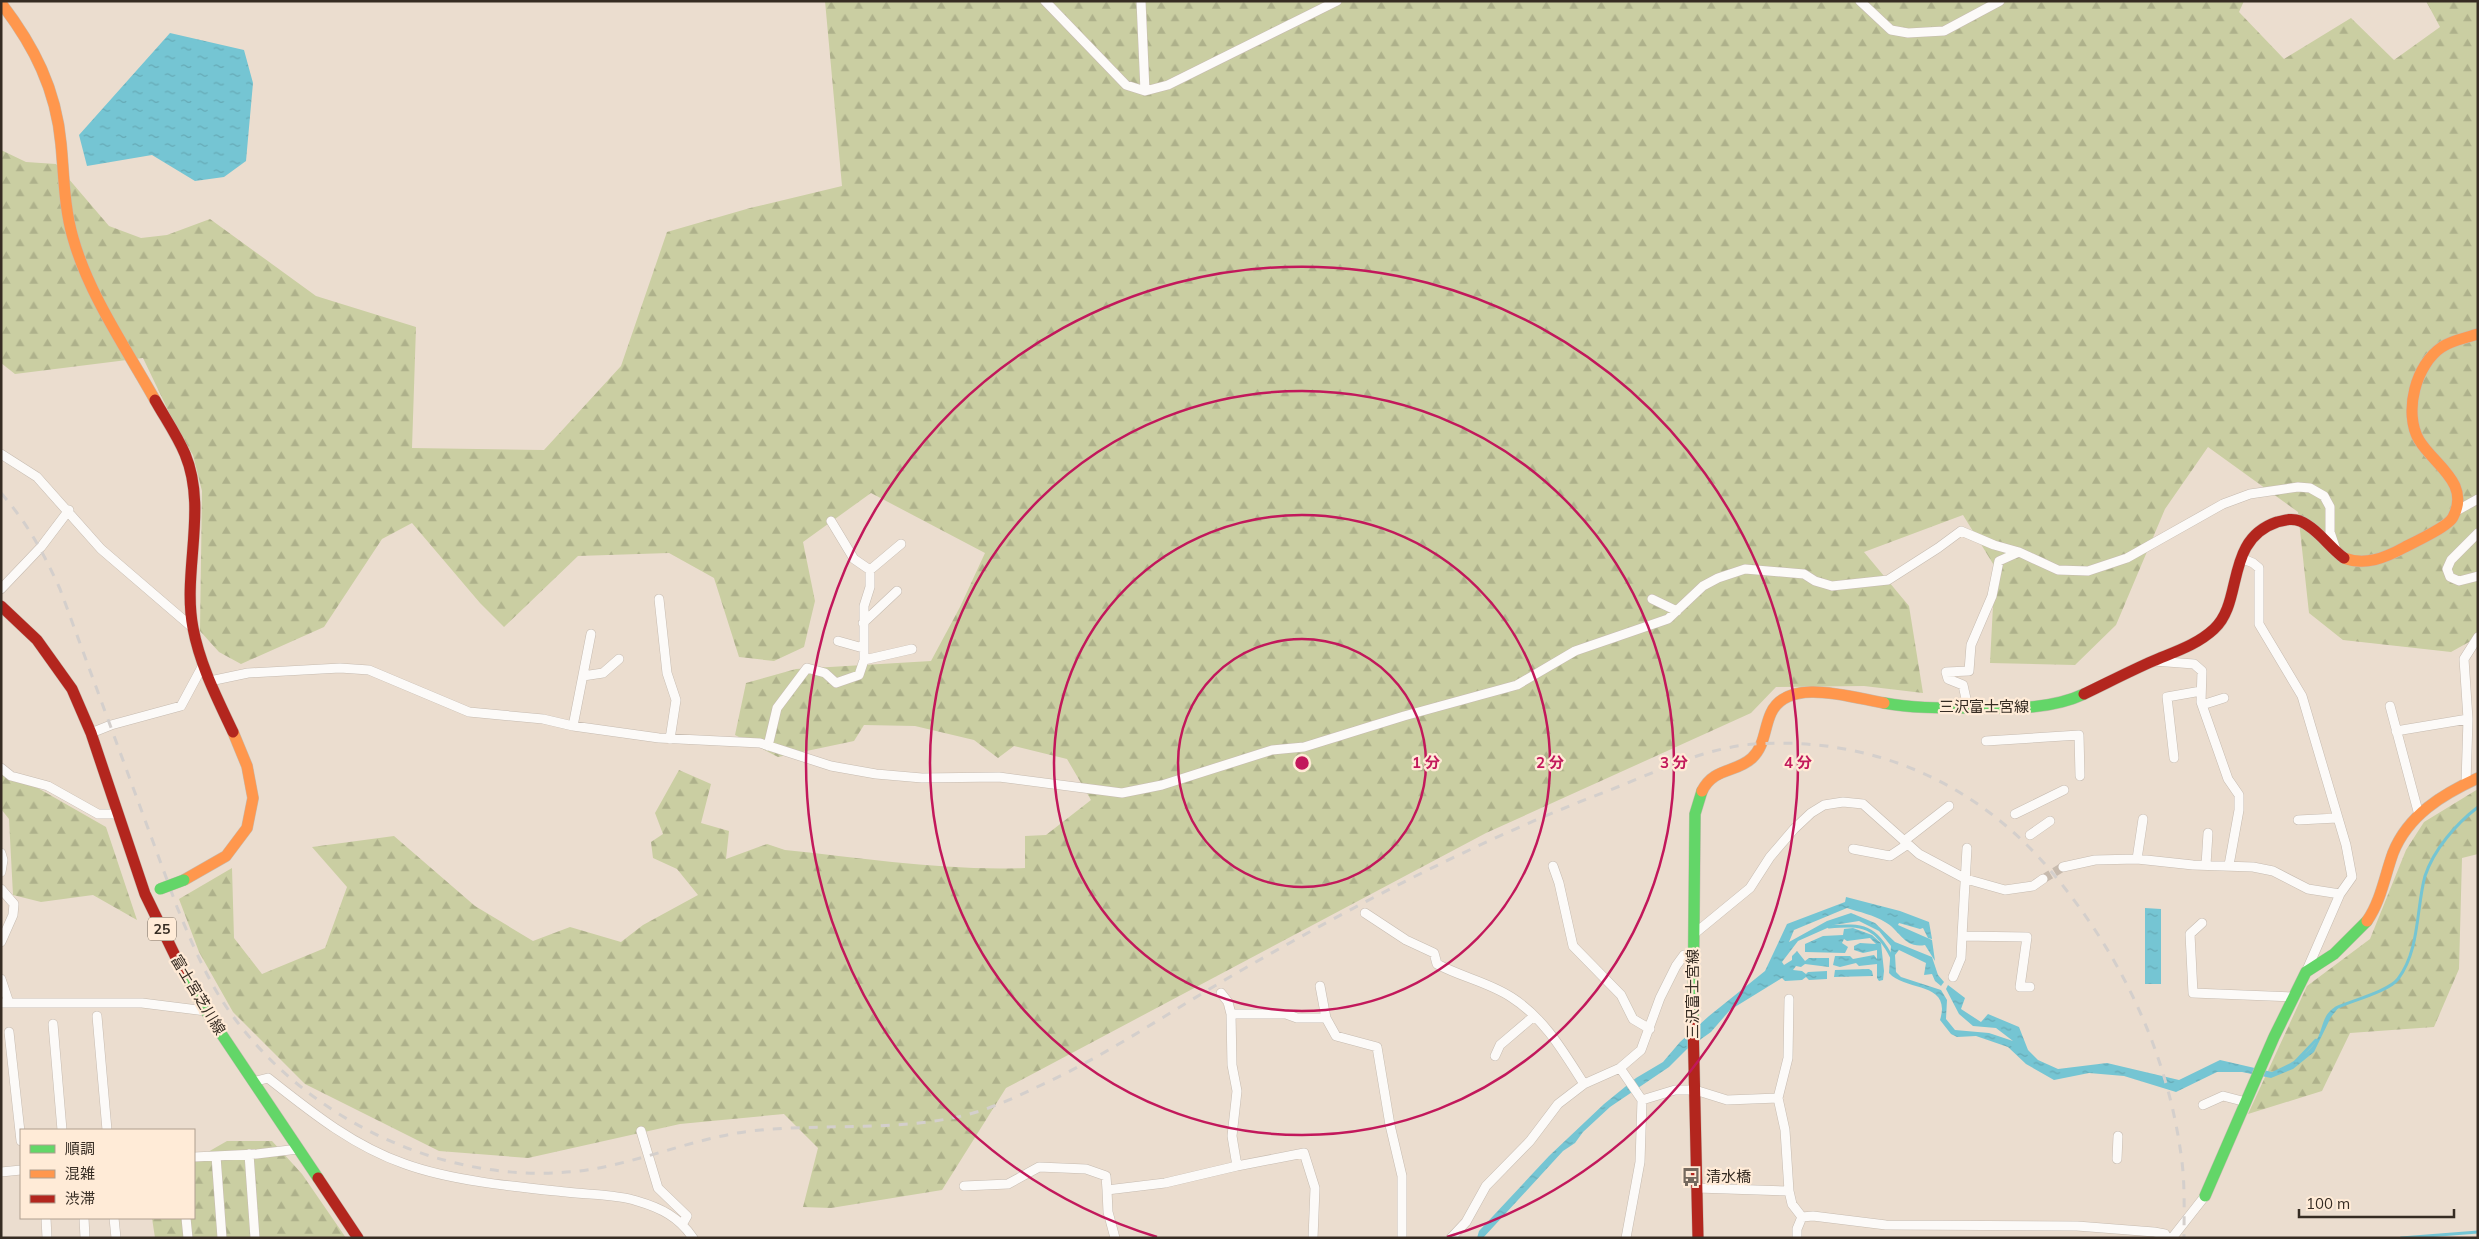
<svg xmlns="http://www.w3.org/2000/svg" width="2479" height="1239" font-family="Mulish,'Noto Sans JP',sans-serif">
	<defs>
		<pattern id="forest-firs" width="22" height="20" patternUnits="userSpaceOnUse" patternTransform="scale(1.25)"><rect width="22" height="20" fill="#cacea2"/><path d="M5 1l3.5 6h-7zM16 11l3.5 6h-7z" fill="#aeb18b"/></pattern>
		<pattern id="water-ripples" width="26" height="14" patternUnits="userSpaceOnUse" patternTransform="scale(1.25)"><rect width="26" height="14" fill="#75c5d3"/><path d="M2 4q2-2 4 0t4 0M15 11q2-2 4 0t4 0" fill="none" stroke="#66a9b5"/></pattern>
	</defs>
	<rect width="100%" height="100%" fill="#ebddcf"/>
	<!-- forest -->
	<path fill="url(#forest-firs)" d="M825,1H2244L2239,12L2284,59L2351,18L2394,60L2440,27L2426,1H2478V637L2451,652L2343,640L2309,613L2298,512L2208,447L2165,509L2116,625L2075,665L1990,663L1995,567L1963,515L1864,552L1909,606L1923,693L1864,686L1776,687L1751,713L1486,833L1006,1088L942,1190L831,1208L803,1207L818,1148L784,1114L680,1124L528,1158L439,1151L305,1084L233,1012L199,952L179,899L232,868L234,938L262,974L325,948L347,887L312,847L394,836L475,906L533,941L570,927L621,942L643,925L698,895L677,869L653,858L651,842L663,834L655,813L679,770L711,784L701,823L729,831L726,859L767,844L785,850C864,858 944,871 1025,868V836L1046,835L1091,800L1067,759L1014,746L998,758L974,740L915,726L864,725L854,741L778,757L735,735L746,683L796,669L931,661L960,607L985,553L871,493L803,542L815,601L804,647L774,661L739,657L714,578L669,553L578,556L504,627L480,603L412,523L382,539L324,627L241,664L219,652L200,631L202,491L193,455L177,429L143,358L15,374L1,363V150L26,162L56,164L109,226L141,238L167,235L210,219L316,296L416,327L412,448L544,450L621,366L667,232L750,208L842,186Z
		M1,767L106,827L137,920L93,895L41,902L13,895L9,819L1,809Z
		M2478,789V854L2462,858L2459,969L2434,1027L2350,1033L2322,1091L2248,1114L2307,986L2370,939L2406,850L2424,822Z
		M227,1141H272L302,1174L346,1238H155L152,1218H194V1160Z"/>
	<!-- water -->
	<path fill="url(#water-ripples)" d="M170,33L244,50L253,83L246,161L224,177L195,181L152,155L87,166L79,135Z
		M1846,897L1900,911L1929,922L1932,939L1928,938L1923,928L1920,929L1899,923L1898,925L1932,940L1935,961L1925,945C1904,949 1900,930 1885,922C1874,915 1859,912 1847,908L1794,930L1789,942L1827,921L1851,913L1875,923L1895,942L1932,957L1938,975L1944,982L1941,986L1935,981L1932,974L1924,975L1926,963L1899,950L1895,955L1896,972L1901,977L1941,990L1947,1000L1946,1019L1955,1030L1989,1033L2013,1041L1996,1028L1973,1026L1959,1014L1946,989L1948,985L1965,998L1961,1009L1981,1022L1988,1014L2019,1027L2028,1050L2038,1060L2058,1069L2107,1063L2179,1080L2220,1060L2272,1072C2287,1065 2305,1057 2315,1043C2324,1029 2321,1014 2337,1006L2339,1007L2331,1017L2314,1052L2293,1069L2271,1078L2242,1072H2217L2176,1092L2124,1076L2089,1073L2054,1080L2026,1064L2008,1047L1976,1036L1957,1037L1951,1034L1940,1020C1952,981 1906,992 1889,973L1891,946L1879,931L1859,921L1834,925L1798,941L1782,962L1784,965L1792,960V956L1797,951L1805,961L1809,958H1829V967L1805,964L1801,967L1796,966L1793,970L1802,971L1806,974L1808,972L1827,971V979L1809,980L1806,977L1802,980L1785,981L1782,978L1730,1010L1711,1032L1687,1049L1669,1067L1610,1107L1583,1132L1575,1143L1563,1151L1483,1238H1477L1479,1231L1549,1156L1604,1104L1636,1078L1663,1062L1680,1042L1709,1016L1765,971L1787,924L1845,902Z
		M2145,908L2161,909V984H2145Z
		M1853,928L1872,935L1881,943L1884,971L1883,980L1879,981L1877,978V964L1859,966L1856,963L1840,967L1833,965L1835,956H1850L1853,959L1874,955L1877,959V950L1863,953L1854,950V946L1860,943L1876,944L1870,938L1847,941L1844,939L1842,943L1848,947L1845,953L1805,952V944L1823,936L1843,935L1844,929Z
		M1869,969L1872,971L1873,976L1834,977L1835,970Z"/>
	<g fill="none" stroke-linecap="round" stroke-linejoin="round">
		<!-- stream -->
		<path stroke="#75c5d3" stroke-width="3" d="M1829,927C1863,924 1876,926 1892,958
			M2336,1008C2351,1001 2389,991 2398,979C2420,950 2416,909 2425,876C2434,849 2456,824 2478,807
			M2296,1061L2316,1040
			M2401,1238L2478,1232"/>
		<!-- street-tunnel -->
		<path stroke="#c7baad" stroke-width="9" stroke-dasharray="9 4.5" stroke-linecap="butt" d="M2043,879L2063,867"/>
		<!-- street casing -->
		<g stroke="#c6bbb0" stroke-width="10">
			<path id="street" d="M1045,1L1126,85L1145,91L1168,85L1337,1
				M1141,1L1145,91
				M1860,1L1891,30L1908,33L1944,31L2000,1
				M1,454L37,477L101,549L193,628
				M2458,510L2478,499
				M2478,533L2451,560L2447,569L2450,577L2459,581L2478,576
				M2241,558L2253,563L2259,568V624L2302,696L2346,845L2352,877L2340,894
				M870,570L901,544
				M1,589L41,547L69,510
				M659,599L667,673L676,700L670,739
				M1652,599L1677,611
				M863,623L897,591
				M838,641L863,648
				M864,660L912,649
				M2154,661L2194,664L2202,671L2201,702L2228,779L2239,795V810L2229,865
				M583,676L603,673L619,659
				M210,681L248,673L340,668L369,670L469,712L543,719L573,726L659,738L760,743L831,766L876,774L922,778L999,777L1122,793L1162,785L1272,750L1304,747L1404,716L1517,685L1575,651L1668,619L1703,586L1718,578L1745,569L1804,574L1815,581L1832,586L1888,580L1938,548L1961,531L1994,545L2019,552L2058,570L2088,571L2127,558L2223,504L2250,494L2298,487L2310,488L2324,496L2330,507V532L2337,553
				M2202,705L2224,698
				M2390,706L2419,815
				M1968,708L1963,685L1948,679L1946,672L1969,671L1971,645L1992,596L1999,561L2019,552
				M573,726L591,634
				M2396,731L2468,719
				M91,733L111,725L181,706L202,667
				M1986,741L2079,735L2080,776
				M768,746L777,708L807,668L825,673L836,683L859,675L864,660V606L870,587V570L854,559L831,521
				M2174,758L2167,697L2201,691
				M1,768L11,776L48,786L98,814H118
				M2466,783L2468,719L2464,659L2478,637
				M2015,814L2064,790
				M2298,820L2337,818
				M2030,835L2050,821
				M1904,841L1949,806
				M1967,848L1962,936L2027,937L2020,987H2030
				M1853,849L1890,856L1908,844
				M1,853L3,860L1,872
				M2137,859L2143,819
				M2206,865L2208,833
				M1553,866L1559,883L1573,946L1621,995L1633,1019L1650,1029
				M2063,867L2095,860L2137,859L2193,865L2253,867L2273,871L2308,889L2340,894L2306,972
				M1,889L14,904L13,915L1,942
				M1365,913L1406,940L1434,953L1437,964C1461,977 1488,982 1511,997C1544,1018 1563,1051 1584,1084
				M2202,923L2190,934L2193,993L2293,997
				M1694,934L1750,888L1770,857L1794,829L1811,813L1824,805L1843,802L1863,804L1919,854L1966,879L2005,890L2033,886L2043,879
				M1953,977L1961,958L1962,936
				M1,979L9,1003
				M1320,986L1326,1018L1336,1036L1377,1047L1390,1125L1402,1176V1238
				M1221,993L1228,1002L1231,1014L1232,1065L1237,1091L1232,1136L1237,1166
				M1789,999L1788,1058L1778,1098L1785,1130L1789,1191L1792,1204L1802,1217L1813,1216L1886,1225L2077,1226L2154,1232L2165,1234L2167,1238
				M1,1003H142L206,1011
				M1231,1014H1286L1297,1018H1326
				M97,1016L107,1130
				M53,1024L62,1130
				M9,1032L21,1141
				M1495,1056L1500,1045L1534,1016
				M1620,1068L1642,1100
				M253,1082L268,1078C311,1112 353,1146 405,1164C452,1181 517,1187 566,1192C589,1195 616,1194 637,1201C661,1208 679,1217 693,1238
				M2203,1105L2223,1096L2246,1102
				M641,1131L658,1188L687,1216L683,1223
				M249,1154L255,1238
				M216,1156L222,1238
				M194,1157L257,1154L298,1149
				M2117,1159L2118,1136
				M1,1172L21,1170
				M964,1186L1008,1184L1039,1167L1086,1169L1106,1176L1107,1190
				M1697,1188L1789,1191
				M46,1218L47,1238
				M84,1218L85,1238
				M114,1218L116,1238
				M186,1218L188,1238
				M1115,1238L1108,1212L1107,1190L1165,1183L1237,1166L1304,1153L1315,1188L1313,1238
				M1451,1238L1466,1222L1486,1186L1530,1141L1558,1104L1584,1084L1620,1068L1641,1050L1660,998L1676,966L1684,955L1694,956
				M1626,1238L1640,1162L1642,1100L1675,1090H1695L1727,1100L1778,1098
				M1797,1238V1229L1802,1217
				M2172,1238L2205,1196"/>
		</g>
		<!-- fast casing -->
		<g stroke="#c6bbb0" stroke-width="12">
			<path id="fast" d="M1884,703C1911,708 1938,708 1965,708C2004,708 2048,711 2084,694
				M182,970L206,1011L318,1178
				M1693,1021L1695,814L1702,791
				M2205,1196L2274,1037L2306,972L2334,954L2367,921"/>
		</g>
		<!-- slow casing -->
		<g stroke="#c6bbb0" stroke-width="12">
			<path id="slow" d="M1,3C34,46 56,89 61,144C64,175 64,207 73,238C89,295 126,348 155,400
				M2344,558C2365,566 2385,558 2405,547C2415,542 2449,526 2453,517C2471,483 2434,465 2419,440C2403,412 2416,364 2442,347C2452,340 2466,338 2478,334
				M1702,791C1714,767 1736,773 1752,758C1765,746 1764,728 1771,713C1788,676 1853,698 1884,703
				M184,880L226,856L247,828L253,798L247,766L233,732
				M2367,921C2381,901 2385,875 2393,853C2408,815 2443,794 2478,778"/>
		</g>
		<!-- jam casing -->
		<g stroke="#c6bbb0" stroke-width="12">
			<path id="jam" d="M155,400C165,418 177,435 185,454C208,509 182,572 193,628C200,665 217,698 233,732
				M1,606L37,640L72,689L91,733L145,894L182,970
				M2084,694C2107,683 2130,671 2153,661C2174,652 2197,645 2214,629C2244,602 2224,540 2277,522C2285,520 2292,518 2300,521C2317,528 2329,547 2344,558
				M1693,1021L1698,1238
				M318,1178L358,1238"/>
		</g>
		<!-- street -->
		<use href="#street" stroke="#fcfaf8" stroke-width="9"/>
		<!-- fast -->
		<use href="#fast" stroke="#63d668" stroke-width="11"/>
		<!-- slow -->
		<use href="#slow" stroke="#ff974d" stroke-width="11"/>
		<!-- jam -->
		<use href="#jam" stroke="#b3261e" stroke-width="11"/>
		<!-- rail -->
		<path stroke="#d4cfcc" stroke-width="3" stroke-dasharray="9 9" stroke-linecap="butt" d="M1,493C28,524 43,552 60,589L177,907C193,946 209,985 235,1019C313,1123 448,1186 579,1171C637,1164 693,1138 751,1131C822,1123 896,1132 966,1115C990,1109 1014,1098 1037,1087C1106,1056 1169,1012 1235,974C1356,904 1479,840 1610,790C1656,772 1704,748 1754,744C1874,736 1980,784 2055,876C2123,958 2169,1056 2182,1162C2185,1187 2184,1213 2184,1238"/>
		<!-- fast-bridge casing -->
		<g stroke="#c6bbb0" stroke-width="12" stroke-linecap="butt">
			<path id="fast-bridge" d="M160,889L184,880"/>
		</g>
		<!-- fast-bridge -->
		<use href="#fast-bridge" stroke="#63d668" stroke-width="11"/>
	</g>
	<!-- distance rings -->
	<g fill="none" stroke="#c2185b" stroke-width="2.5">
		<circle cx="1302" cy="763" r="124"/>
		<circle cx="1302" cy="763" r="248"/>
		<circle cx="1302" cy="763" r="372"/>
		<path d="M1157 1237A496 496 0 1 1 1447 1237"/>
	</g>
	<!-- icons -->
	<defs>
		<g id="bus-bare" transform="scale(1.5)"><path d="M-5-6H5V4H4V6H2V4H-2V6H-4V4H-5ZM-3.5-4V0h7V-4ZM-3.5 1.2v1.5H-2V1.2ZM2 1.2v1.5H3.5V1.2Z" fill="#756a5f" stroke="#ffebd7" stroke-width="2.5" paint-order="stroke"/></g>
	</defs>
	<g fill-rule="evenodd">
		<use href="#bus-bare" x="1691" y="1177"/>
	</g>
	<g text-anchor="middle" stroke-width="4.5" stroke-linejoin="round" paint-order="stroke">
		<!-- shield labels -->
		<rect fill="#ffebd7" stroke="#726559" stroke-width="1" x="148" y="917.5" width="28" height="23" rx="4"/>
		<g font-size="14" font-weight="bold" fill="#362c23">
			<text x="162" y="934">25</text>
		</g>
		<!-- street labels -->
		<g font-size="15" fill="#362c23" stroke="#ffebd7">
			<text x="1984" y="712">三沢富士宮線</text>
			<text transform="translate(1693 994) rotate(-90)" y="5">三沢富士宮線</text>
			<text transform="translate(198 995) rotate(59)" y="5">富士宮芝川線</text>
		</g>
		<!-- poi labels -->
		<g font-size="15" fill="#362c23" stroke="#ffebd7" text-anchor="start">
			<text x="1706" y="1182">清水橋</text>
		</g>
	</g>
	<circle cx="1302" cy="763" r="8" fill="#c2185b" stroke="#ffebd7" stroke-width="2.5"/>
	<g font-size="15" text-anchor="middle" font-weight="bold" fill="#c2185b" stroke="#ffebd7" stroke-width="4.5" stroke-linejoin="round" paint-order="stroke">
		<text x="1426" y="768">1 分</text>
		<text x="1550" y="768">2 分</text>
		<text x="1674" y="768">3 分</text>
		<text x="1798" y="768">4 分</text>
	</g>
	<!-- border -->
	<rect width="2479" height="1239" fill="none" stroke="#362c23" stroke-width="5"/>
	<!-- legend -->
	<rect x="20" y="1129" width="175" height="90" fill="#ffebd7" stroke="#af9f8f"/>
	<rect x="30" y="1145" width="25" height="8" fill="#63d668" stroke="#af9f8f"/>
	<text x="65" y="1154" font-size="15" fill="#362c23">順調</text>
	<rect x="30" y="1170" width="25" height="8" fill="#ff974d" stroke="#af9f8f"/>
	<text x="65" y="1179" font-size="15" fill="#362c23">混雑</text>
	<rect x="30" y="1195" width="25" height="8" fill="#b3261e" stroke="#af9f8f"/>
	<text x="65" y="1204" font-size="15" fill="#362c23">渋滞</text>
	<!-- scale -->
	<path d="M2299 1209v8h155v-8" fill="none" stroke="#362c23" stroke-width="2.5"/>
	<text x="2306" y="1209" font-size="15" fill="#362c23" stroke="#ffebd7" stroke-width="4" paint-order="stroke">100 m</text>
</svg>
